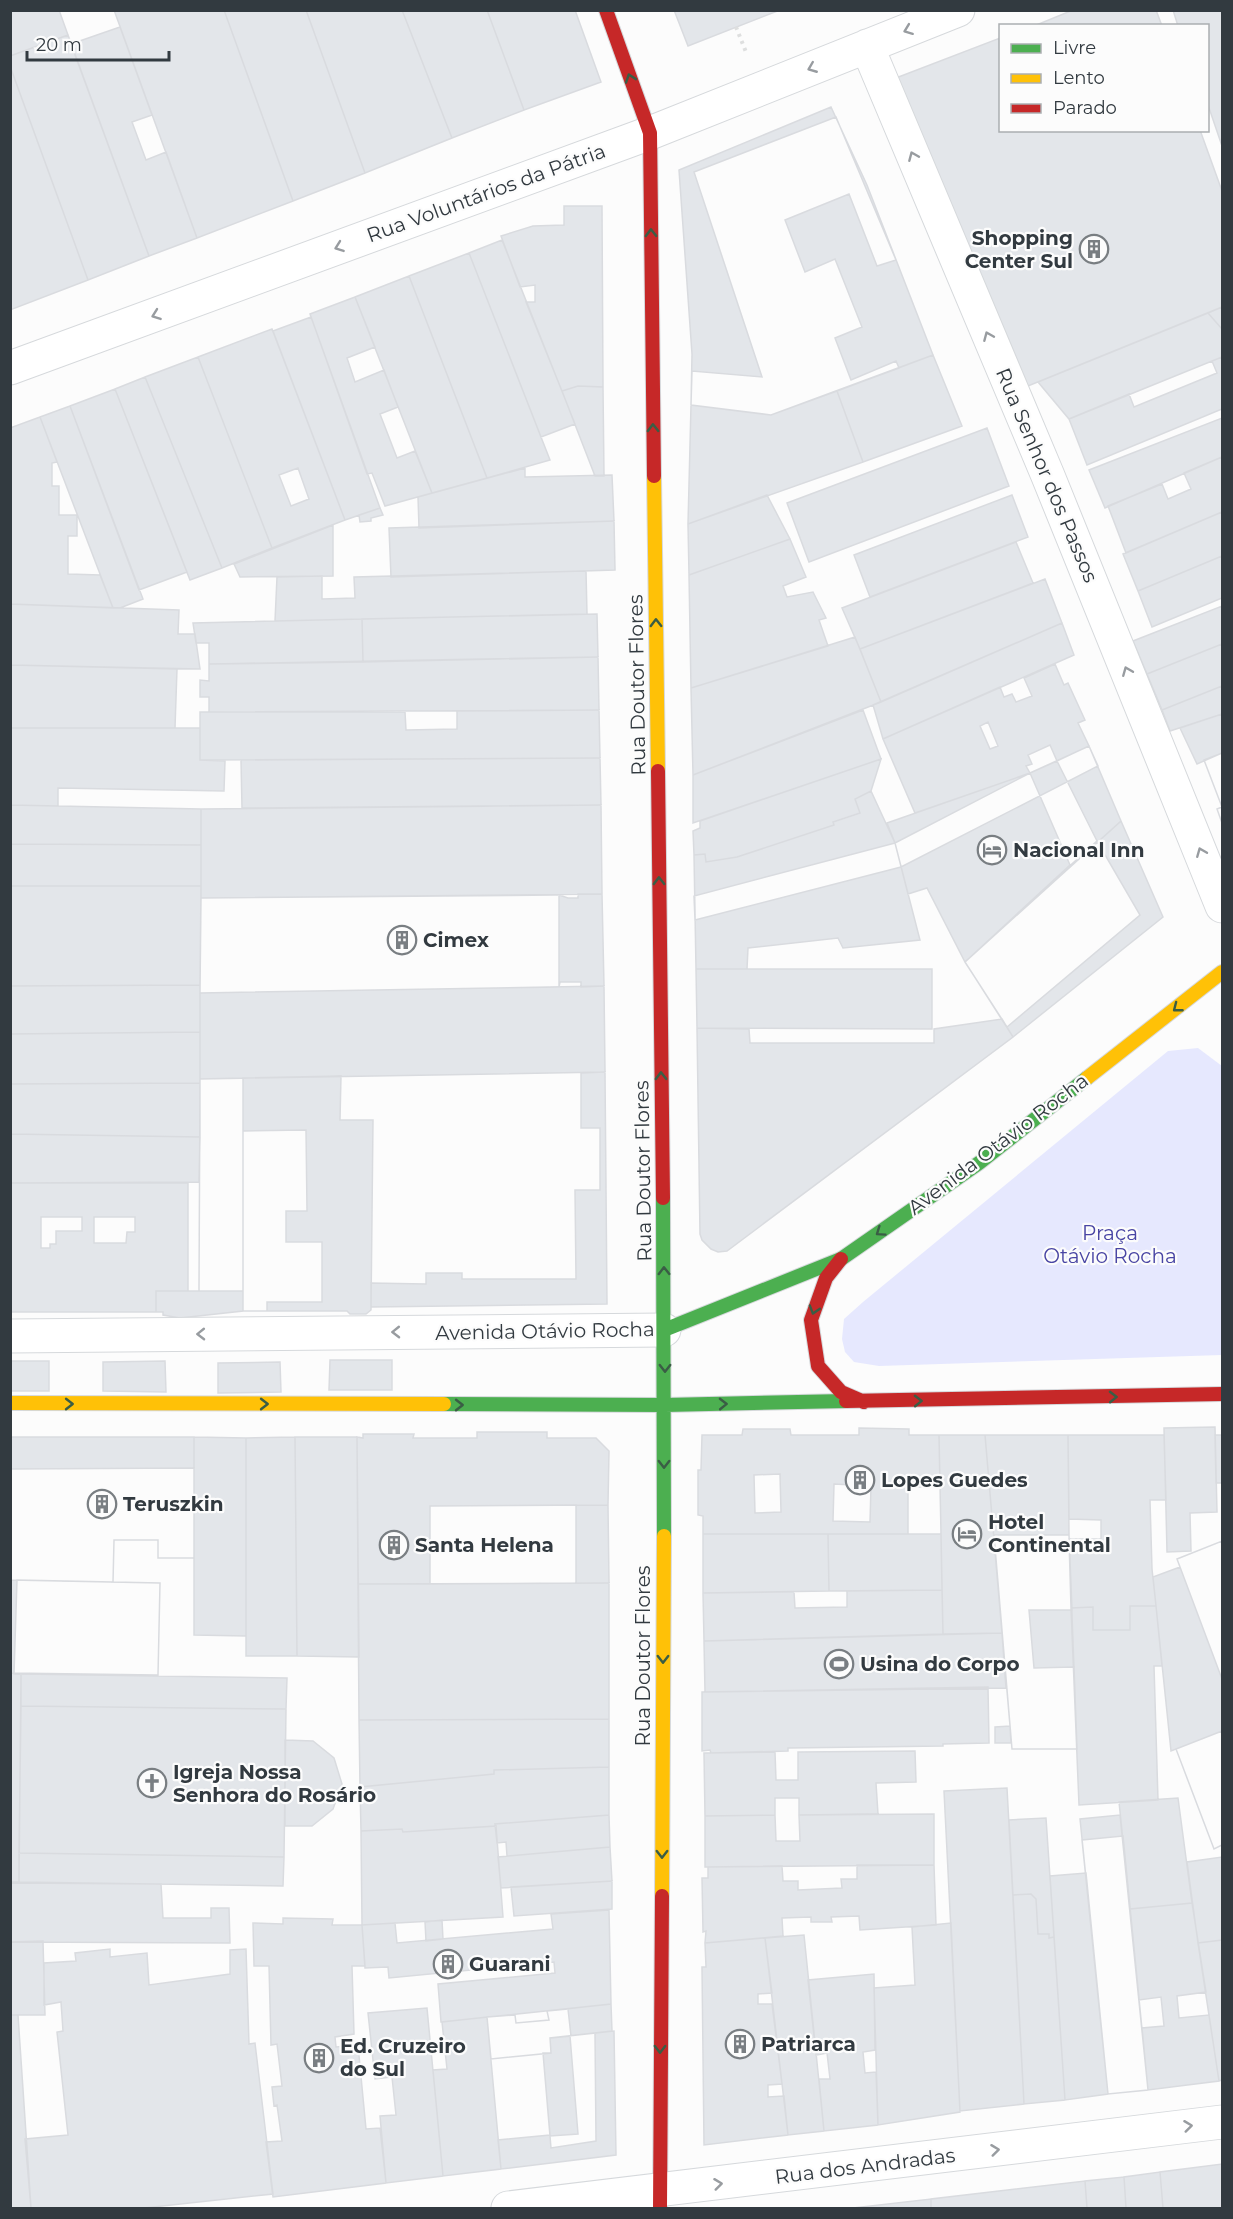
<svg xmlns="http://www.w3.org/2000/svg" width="1233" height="2219" font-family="Montserrat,sans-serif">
	<rect width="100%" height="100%" fill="#fcfcfc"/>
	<!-- green -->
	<path fill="#e6e8fe" d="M1198,1048L1222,1066V1355L879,1366L854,1362L845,1352L842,1339L844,1319L863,1302L1168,1051Z"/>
	<!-- building -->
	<path fill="#e3e6ea" stroke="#d9dbdf" stroke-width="1.5" fill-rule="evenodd" d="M10,10H59L68,35L10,56Z
		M114,10H224L293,201L197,238Z
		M224,10H306L365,173L293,201Z
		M306,10H402L452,138L365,173Z
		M402,10H487L524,110L452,138Z
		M487,10H575L601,82L524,110Z
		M674,10H780L688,46Z
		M1073,10H1156L1162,26H1034Z
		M1173,10H1222V146L1208,105V26H1178Z
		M120,27L152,115L132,122L146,160L166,152L197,238L149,256L71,44Z
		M68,35L149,256L88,280L10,66V56Z
		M1000,38V130H1200L1222,191V307L1023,388L896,78Z
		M10,66L88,280L10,310Z
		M831,107L867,185L933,355L771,415L691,405L692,354L679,170Z
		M836,117L896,260L877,266L849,194L785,220L805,272L835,259L862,327L835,338L851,380L896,361L899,368L771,415L691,405L692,371L762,377L694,172Z
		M564,206H602L603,387L578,386L562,391L526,302H535V285L520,287L501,236L533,226L564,225Z
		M502,240L575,424L541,437L469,253Z
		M469,253L550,460L487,478L409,276Z
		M409,276L487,478L432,493L355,297Z
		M355,297L375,347L347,358L355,382L384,370L398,407L380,414L397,458L415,451L432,493L385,506L372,473L367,474L310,314Z
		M1222,307V329L1208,313Z
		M1208,313L1222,329V357L1069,419L1038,382Z
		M311,317L380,508L345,520L273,331Z
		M272,329L345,520L272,548L198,357ZM298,468L309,499L291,506L279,475Z
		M933,355L962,426L863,462L837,391Z
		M198,357L272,548L222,568L145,377Z
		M1222,357V409L1087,465L1069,419L1129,394L1134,407L1217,373L1212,361Z
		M145,377L222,568L190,580L115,389Z
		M578,386L603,387L604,476H595L562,391Z
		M115,389L187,572L139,590L70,406Z
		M837,391L863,462L688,524L691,405L771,415Z
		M70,406L143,599L120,608H113L40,417Z
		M40,417L57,462L52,463V486H59V515H77V536H68V574L100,575L113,608L10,604V428Z
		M1222,418V457L1105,508L1089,470Z
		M987,428L1009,486L809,562L787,503Z
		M1222,457V512L1126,553L1108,506L1162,484L1168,499L1191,489L1184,473Z
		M525,468V477L612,475L614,521L419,528L418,497Z
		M767,495L790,539L689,575L688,524Z
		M1012,495L1028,537L870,597L854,555Z
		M380,508L383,515L371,518V521L360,522L359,515Z
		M1222,512V556L1138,591L1123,554Z
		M614,521L615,570L391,577L389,528Z
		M333,525V576L240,577L234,564Z
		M790,539L806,577L783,586L787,597L813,592L826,618L819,620L828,646L691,688L689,575Z
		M1016,542L1033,583L860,649L842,608Z
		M1222,556V598L1152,627L1138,591Z
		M586,571L587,614L275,621L277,577L322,576V599L355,598L354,577Z
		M1045,579L1062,623L881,702L860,649Z
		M10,604L179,610L178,634H195L200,669L10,665Z
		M1222,606V644L1147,674L1133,641Z
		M597,614L598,657L363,662L362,619Z
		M362,619L363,662L209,664V643H196L193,623Z
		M1062,623L1074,655L883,739L873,705Z
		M855,637L881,702L693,775L691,688Z
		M1222,644V686L1162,710L1147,674Z
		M598,657L599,710L209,712V697H200V680L209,681V664Z
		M1055,664L1064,685L1068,683L1085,720L1078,723L1089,746L1057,761L1050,745L1028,755L1032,764L1026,766L1030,773L915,813L883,739L1000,687L1004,697L1012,694L1016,702L1032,696L1024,678ZM988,722L998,746L990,749L980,726Z
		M10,665L177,669L175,728H10Z
		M1222,686V714L1170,731L1162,710Z
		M599,710L600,758L200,760V712H405L406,730L457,729V711Z
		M863,710L881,759L693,823V775Z
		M1222,714V753L1197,764L1180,728Z
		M10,728H200V760L225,761L224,791L58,788V806L10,805Z
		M1089,746L1121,821L965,962L927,888L908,894L895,843L887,823L1030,773Z
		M1089,746L1098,766L901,867L695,920L694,896L895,843L1030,773Z
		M1222,753V823L1217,809L1222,807L1204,760Z
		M1222,753V823L1217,809L1222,807L1204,760Z
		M600,758L601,805L242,808L241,760Z
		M881,759L871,791L855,799L860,813L833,822L834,825L737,857L706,862L705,854L694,855L693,831L700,828V821Z
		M1057,761L1097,841L965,962L927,888L908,894L895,843L887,823L1030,773Z
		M1030,773L1070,865L965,962L927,888L908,894L895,843L887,823Z
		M871,791L895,843L920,940L843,948L838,938L748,948L747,969H696L694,855L705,854L706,862L737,857L834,825L833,822L860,813L855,799Z
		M10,805L201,809V845L10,844Z
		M601,805L602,894L201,898V809Z
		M1121,821L1163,917L1013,1037L965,962Z
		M1097,841L1140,915L1007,1027L965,962Z
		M10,844L201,845V886H10Z
		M10,886H201L200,985L10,986Z
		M578,894H602L604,986L581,987V982H560L559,987L200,993L201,898L559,895L568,898H578Z
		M559,895V987L200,993L201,898Z
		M696,969H932V1029L697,1028Z
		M200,985V1032L10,1034V986Z
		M604,986L605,1072L200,1079V993Z
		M1002,1019L1013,1037L727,1251L718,1252L711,1249L702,1240L700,1234L697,1028L749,1029L750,1043H934V1029Z
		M200,1032V1083L10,1084V1034Z
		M605,1072L607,1304L371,1307V1283L426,1284V1273H462V1279H576L575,1190H600V1128H581V1073Z
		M341,1076L340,1120H373L371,1310L366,1314H350L347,1311H243V1078Z
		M243,1078V1311L180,1318L163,1315V1312H156V1291H199L200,1079Z
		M243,1078V1291H199L200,1079Z
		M200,1083V1137L10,1134V1084Z
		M306,1130L307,1211H286V1242H322V1302H267V1311H243V1131Z
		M10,1134L200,1137L199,1182L10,1183Z
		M10,1183H188V1291H156V1312H10ZM41,1217H82V1231H56V1244H50V1248H41ZM94,1217H135V1232H127L126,1243H94Z
		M330,1360H392V1390H329Z
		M10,1361H49V1391H10Z
		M165,1361L166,1392L103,1391V1362Z
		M280,1362L281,1392L218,1393V1363Z
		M1215,1427L1217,1512L1190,1513L1191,1551L1167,1552L1164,1428Z
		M859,1428L909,1429V1435H939L940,1487H908V1534H703V1516L698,1515V1470H701L702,1435H742L743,1429H790L791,1435H859ZM780,1474L781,1512L755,1513L754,1475ZM834,1484L871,1486L870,1522L833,1521Z
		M477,1432H547V1438H596L609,1451L608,1505L430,1506V1584H358L357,1437L363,1438V1434H414L413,1438H477Z
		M939,1435H985L1002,1633L943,1634Z
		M985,1435H1068L1069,1535L1077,1749H1012Z
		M1068,1435H1164L1166,1500H1150L1152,1569L1156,1606H1130V1630H1093V1607L1071,1608L1069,1539H1101V1520L1069,1519Z
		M1215,1435H1222V1483H1216Z
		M10,1437H194V1558H158V1540H114L113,1582L10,1580Z
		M194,1437L246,1438V1636L194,1635Z
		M295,1437H357L359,1657L297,1656Z
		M295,1437L297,1656H246V1438Z
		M194,1468V1558H158V1540H114L113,1582L10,1580V1469Z
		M576,1505V1583L430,1584V1506Z
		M608,1505L609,1583L430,1584V1506Z
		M703,1534H828L829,1591L703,1593Z
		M828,1534H941L942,1590L829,1591Z
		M994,1535H1069L1072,1610H1029L1034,1668L1074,1667L1077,1749H1012Z
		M1222,1541V1679L1177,1559Z
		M1222,1541V1731L1171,1751L1153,1577L1180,1567L1177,1559Z
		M10,1580L160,1583L158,1675L10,1673Z
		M17,1580L160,1583L158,1675L14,1674Z
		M609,1583V1719L359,1720L358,1584Z
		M942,1590L943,1634L704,1641L703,1593L794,1592L795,1608L847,1607V1591Z
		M1130,1606H1156L1162,1666H1154L1158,1800L1079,1805L1071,1608L1093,1607V1630H1130Z
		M1002,1633L1006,1688L705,1692L704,1641Z
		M10,1673L21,1674L19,1882H10Z
		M21,1674L287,1678L286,1709L21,1706Z
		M988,1687L989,1743L943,1744V1746L788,1748V1751L711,1753L710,1750L702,1751V1692Z
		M21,1706L286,1709L284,1857L19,1853Z
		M609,1719V1767L494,1770V1774L360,1787L359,1720Z
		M1010,1726L1011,1743H995V1727Z
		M1222,1731V1845L1214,1849L1176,1749Z
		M1222,1731V1845L1214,1849L1176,1749Z
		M285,1740L313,1741L334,1758L342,1784L333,1809L312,1826H285Z
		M915,1751L916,1782L876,1783L878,1814L799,1815V1798H775V1815L705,1816L704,1753L775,1752L776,1780H798V1752Z
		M609,1767V1815L495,1824L496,1826L403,1832L402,1829L361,1831L360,1787L494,1774V1770Z
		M1007,1788L1024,2104L960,2111L944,1791Z
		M1178,1798L1192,1903L1130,1909L1119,1802Z
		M934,1814V1865L705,1867V1816L775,1815L776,1841H800L799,1815Z
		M609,1815L610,1847L507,1856L506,1842L497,1843L495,1824Z
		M1120,1815L1148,2090L1108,2094L1080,1819Z
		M1046,1818L1054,1937L1049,1938V1934H1038L1036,1899L1031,1894L1013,1895L1009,1820Z
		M496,1826L503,1917L362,1925L361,1831L402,1829L403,1832Z
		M1123,1836L1148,2090L1108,2094L1082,1840Z
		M610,1847L612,1881L501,1888L498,1857Z
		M19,1853L284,1857L283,1886L19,1882Z
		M1222,1857V1940L1198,1943L1187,1862Z
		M857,1865H934L936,1925L860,1930L859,1916L831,1917L832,1922H811V1917L782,1918L783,1936L705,1943L706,1931L703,1932L702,1878H708V1867L782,1866L783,1881H798V1890L842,1888L841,1879H857Z
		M1086,1873L1108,2094L1065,2100L1050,1876Z
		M612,1881V1909L514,1916L511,1887Z
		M10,1883L161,1884L163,1918H211V1908H229L230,1943L10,1942Z
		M1031,1894L1036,1899L1038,1934H1049V1938L1054,1937L1065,2100L1024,2104L1013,1895Z
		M1192,1903L1206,1992L1177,1996L1179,2018L1209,2015L1219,2081L1148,2090L1142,2028L1164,2026L1161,1997L1139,2000L1130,1909Z
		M609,1910L611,2004L441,2022L438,1984L555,1973L554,1962L389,1978L388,1967L365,1968L362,1925L395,1923L397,1943L553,1929L551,1914Z
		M283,1918L333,1919L332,1925H362L365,1966H352L354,2034L335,2037L336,2047L358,2045L366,2129L380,2128L386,2183L273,2197L266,2142L282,2141L277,2105L274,2106L272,2087L282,2086L277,2044L271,2045L269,1966H254L253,1923L283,1924Z
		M442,1920L443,1939L426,1941L425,1922Z
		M951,1923L960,2112L878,2125L874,1988L915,1985L912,1927Z
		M804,1935L824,2131L788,2135L765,1938Z
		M765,1938L772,1993L758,1994V2004H772L782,2084L768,2085V2097L784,2096L788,2135L704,2145L702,1967H706L705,1943Z
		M1222,1940V2080L1219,2081L1198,1943Z
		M43,1941L45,2015H10V1942Z
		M110,1949V1957L147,1953L149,1985L230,1974V1950L246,1949L249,2044L255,2043L273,2194L144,2208H31L25,2139L68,2135L57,2032L63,2031L61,2002L44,2005V1963L76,1961L75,1953Z
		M874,1974L875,2050L863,2052L865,2073L876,2072L878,2125L824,2131L819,2079H830L827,2053L816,2055L808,1980Z
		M611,2004L612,2031L550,2038L551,2053L491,2059L487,2017L515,2015L516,2023L549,2020L547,2011Z
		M427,2008L443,2176L386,2183L380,2116L396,2115L392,2077L375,2079L368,2013Z
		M568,2009L571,2036L550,2038L551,2053L491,2059L487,2017L515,2015L516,2023L549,2020L547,2011Z
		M10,2015H18L31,2208H10Z
		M487,2017L501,2169L443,2176L433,2070L447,2069L442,2022Z
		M614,2031L616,2155L501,2169L498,2140L550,2135L543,2053H551L550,2038Z
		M595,2033L596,2141L551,2148L543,2053H551L550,2038Z
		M570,2036L578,2134L550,2136L543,2053H551L550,2038Z
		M1222,2164V2208H1163L1160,2172Z
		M1160,2172L1163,2208H1126L1124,2177Z
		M1124,2177L1126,2208H1087L1085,2181Z
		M1085,2181L1087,2208H931V2199Z
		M931,2199V2208H853Z"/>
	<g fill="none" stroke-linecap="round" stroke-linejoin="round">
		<!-- street casing -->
		<g stroke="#d6d9dc" stroke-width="35">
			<path id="street" d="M867,46L1048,476L1222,906
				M10,368L650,133L958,10
				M10,1336L664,1330
				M508,2208L1222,2122"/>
		</g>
		<!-- fast casing -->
		<g stroke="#d6d9dc" stroke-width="16">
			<path id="fast" d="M663,1198L664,1536
				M664,1330L841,1259L979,1163L1087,1078
				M444,1404L665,1405L846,1401"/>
		</g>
		<!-- slow casing -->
		<g stroke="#d6d9dc" stroke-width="16">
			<path id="slow" d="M654,476L658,771
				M1087,1078L1222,972
				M10,1403L444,1404
				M662,1896L664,1536"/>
		</g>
		<!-- jam casing -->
		<g stroke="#d6d9dc" stroke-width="16">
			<path id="jam" d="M606,10L650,133L654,476
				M658,771L663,1198
				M841,1259L826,1278L811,1320L818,1366L841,1392L864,1402
				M846,1401L1222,1394
				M660,2208L662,1896"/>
		</g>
		<!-- path -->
		<path stroke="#dedfdf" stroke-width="4" stroke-dasharray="3 4.5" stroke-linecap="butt" d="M736,27L746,52"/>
		<!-- street -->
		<use href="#street" stroke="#fff" stroke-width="33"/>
		<!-- fast -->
		<use href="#fast" stroke="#4caf50" stroke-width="14"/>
		<!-- slow -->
		<use href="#slow" stroke="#ffc107" stroke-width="14"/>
		<!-- jam -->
		<use href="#jam" stroke="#c62828" stroke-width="14"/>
	</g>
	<!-- one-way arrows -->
	<defs><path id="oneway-chevron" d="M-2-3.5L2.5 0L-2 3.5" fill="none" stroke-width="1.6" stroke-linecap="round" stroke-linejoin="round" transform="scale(1.5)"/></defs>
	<g stroke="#989ca0">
		<use href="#oneway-chevron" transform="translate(908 30) rotate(159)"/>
		<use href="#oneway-chevron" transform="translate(812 68) rotate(158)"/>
		<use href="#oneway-chevron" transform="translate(913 156) rotate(-113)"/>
		<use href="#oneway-chevron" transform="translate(339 247) rotate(160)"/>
		<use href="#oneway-chevron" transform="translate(156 315) rotate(160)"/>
		<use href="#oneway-chevron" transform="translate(988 336) rotate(-113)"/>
		<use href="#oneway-chevron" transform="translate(1127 671) rotate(-112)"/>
		<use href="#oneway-chevron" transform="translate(1201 852) rotate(-112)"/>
		<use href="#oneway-chevron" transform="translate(396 1332) rotate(179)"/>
		<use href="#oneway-chevron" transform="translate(201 1334) rotate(179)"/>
		<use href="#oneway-chevron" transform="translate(1188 2126) rotate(-7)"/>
		<use href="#oneway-chevron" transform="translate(995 2150) rotate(-7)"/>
		<use href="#oneway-chevron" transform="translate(718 2184) rotate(-7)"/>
	</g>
	<g stroke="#3a5d45">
		<use href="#oneway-chevron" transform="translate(630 78) rotate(-109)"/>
		<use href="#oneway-chevron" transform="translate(651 233) rotate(-91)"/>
		<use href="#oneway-chevron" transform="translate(653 428) rotate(-91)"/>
		<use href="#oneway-chevron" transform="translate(656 623) rotate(-91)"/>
		<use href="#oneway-chevron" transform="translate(659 881) rotate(-91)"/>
		<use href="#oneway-chevron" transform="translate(1177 1008) rotate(142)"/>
		<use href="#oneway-chevron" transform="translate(661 1076) rotate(-91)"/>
		<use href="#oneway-chevron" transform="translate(880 1232) rotate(145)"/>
		<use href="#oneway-chevron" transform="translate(664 1271) rotate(-91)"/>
		<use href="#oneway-chevron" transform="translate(814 1310) rotate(107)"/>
		<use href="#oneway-chevron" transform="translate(665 1368) rotate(90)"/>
		<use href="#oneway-chevron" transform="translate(1113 1397) rotate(-1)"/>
		<use href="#oneway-chevron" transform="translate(918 1401) rotate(-1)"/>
		<use href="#oneway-chevron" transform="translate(69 1404)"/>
		<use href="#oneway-chevron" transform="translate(264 1404)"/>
		<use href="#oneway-chevron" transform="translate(723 1404) rotate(-1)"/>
		<use href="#oneway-chevron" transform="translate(459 1405)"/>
		<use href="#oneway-chevron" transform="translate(664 1464) rotate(90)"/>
		<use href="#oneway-chevron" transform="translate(663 1659) rotate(90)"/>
		<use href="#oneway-chevron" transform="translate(662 1854) rotate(90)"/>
		<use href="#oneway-chevron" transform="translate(660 2049) rotate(90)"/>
	</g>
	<!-- icons -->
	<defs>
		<g id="building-ring" transform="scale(1.5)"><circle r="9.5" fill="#fcfcfc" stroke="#797e82" stroke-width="1.5"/><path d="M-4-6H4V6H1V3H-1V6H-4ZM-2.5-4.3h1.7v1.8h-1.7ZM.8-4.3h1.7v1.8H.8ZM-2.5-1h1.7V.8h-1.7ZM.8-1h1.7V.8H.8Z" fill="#797e82"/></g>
		<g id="hotel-ring" transform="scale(1.5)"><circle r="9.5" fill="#fcfcfc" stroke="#797e82" stroke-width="1.5"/><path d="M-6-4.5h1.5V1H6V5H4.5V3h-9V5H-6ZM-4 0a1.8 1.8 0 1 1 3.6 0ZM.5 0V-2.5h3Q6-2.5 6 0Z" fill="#797e82"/></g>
		<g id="stadium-ring" transform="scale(1.5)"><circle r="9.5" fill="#fcfcfc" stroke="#797e82" stroke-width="1.5"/><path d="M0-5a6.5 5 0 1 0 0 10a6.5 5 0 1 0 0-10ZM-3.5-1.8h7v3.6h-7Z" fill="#797e82"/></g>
		<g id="church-ring" transform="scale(1.5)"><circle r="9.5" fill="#fcfcfc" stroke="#797e82" stroke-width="1.5"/><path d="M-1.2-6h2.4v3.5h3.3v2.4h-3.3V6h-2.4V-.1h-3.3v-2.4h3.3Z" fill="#797e82"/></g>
	</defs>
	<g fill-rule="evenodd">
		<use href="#building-ring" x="1094" y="249"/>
		<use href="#hotel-ring" x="992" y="850"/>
		<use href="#building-ring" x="402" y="940"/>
		<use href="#building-ring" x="860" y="1480"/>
		<use href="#building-ring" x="102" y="1504"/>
		<use href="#hotel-ring" x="967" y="1534"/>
		<use href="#building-ring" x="394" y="1545"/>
		<use href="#stadium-ring" x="839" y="1664"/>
		<use href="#church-ring" x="152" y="1783"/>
		<use href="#building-ring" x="448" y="1964"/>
		<use href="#building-ring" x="740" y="2044"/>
		<use href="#building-ring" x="319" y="2058"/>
	</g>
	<g text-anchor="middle" stroke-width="4.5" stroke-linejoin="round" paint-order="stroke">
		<!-- street labels -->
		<g font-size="20" fill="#323a40" stroke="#fcfcfc">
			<text transform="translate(486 193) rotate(-20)" y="7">Rua Voluntários da Pátria</text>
			<text transform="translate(1047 475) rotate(67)" y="7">Rua Senhor dos Passos</text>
			<text transform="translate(637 685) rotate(-91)" y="7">Rua Doutor Flores</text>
			<text transform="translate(998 1144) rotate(-37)" y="7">Avenida Otávio Rocha</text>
			<text transform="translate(643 1171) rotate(-91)" y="7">Rua Doutor Flores</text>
			<text transform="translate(545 1331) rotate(-1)" y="7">Avenida Otávio Rocha</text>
			<text transform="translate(643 1656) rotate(-90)" y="7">Rua Doutor Flores</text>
			<text transform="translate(865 2166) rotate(-7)" y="7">Rua dos Andradas</text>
		</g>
		<!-- poi labels -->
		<g font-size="20" font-weight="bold" fill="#323a40" stroke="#fcfcfc" text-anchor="start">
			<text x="1073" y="245" text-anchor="end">Shopping<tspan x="1073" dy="23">Center Sul</tspan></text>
			<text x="1013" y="857">Nacional Inn</text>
			<text x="423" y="947">Cimex</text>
			<text x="881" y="1487">Lopes Guedes</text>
			<text x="123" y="1511">Teruszkin</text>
			<text x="988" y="1529">Hotel<tspan x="988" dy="23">Continental</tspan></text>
			<text x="415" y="1552">Santa Helena</text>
			<text x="860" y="1671">Usina do Corpo</text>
			<text x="173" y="1779">Igreja Nossa<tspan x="173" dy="23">Senhora do Rosário</tspan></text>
			<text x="469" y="1971">Guarani</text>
			<text x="761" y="2051">Patriarca</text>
			<text x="340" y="2053">Ed. Cruzeiro<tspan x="340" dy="23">do Sul</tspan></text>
		</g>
		<!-- park labels -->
		<g font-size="20" fill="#4945a4" stroke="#fcfcfc">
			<text x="1110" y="1240">Praça<tspan x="1110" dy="23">Otávio Rocha</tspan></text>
		</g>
	</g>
	<!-- border -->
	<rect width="1233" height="2219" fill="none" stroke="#323a40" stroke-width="24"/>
	<!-- legend -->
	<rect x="999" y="24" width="210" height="108" fill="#fcfcfc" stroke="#abaeb1" stroke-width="1.5"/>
	<rect x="1011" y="44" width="30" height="9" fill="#4caf50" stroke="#abaeb1" stroke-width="1.5"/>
	<text x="1053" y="54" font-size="18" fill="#323a40">Livre</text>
	<rect x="1011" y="74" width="30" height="9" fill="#ffc107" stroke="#abaeb1" stroke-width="1.5"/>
	<text x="1053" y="84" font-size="18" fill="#323a40">Lento</text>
	<rect x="1011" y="104" width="30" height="9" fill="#c62828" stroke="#abaeb1" stroke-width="1.5"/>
	<text x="1053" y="114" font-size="18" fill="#323a40">Parado</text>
	<!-- scale -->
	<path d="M27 51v9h142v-9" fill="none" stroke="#323a40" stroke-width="3"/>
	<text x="36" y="51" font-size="18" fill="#323a40" stroke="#fcfcfc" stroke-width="4.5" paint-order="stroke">20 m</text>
</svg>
